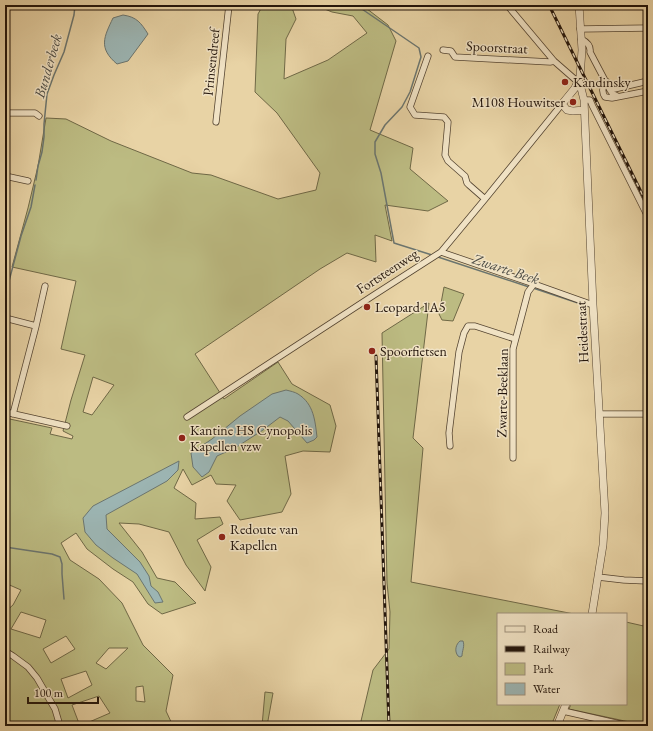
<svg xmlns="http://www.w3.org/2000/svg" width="653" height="731" font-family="'EB Garamond',serif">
	<rect width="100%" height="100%" fill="#e8d3a5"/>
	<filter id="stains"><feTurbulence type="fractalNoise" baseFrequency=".005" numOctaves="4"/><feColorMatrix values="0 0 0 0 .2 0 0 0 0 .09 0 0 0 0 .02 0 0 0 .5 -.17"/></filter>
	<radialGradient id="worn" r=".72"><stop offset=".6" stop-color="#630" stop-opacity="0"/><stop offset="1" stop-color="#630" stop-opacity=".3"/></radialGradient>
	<!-- green -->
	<path fill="#bcbb82" stroke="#6f6846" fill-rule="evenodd" d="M263,5H291L296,19L286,39L284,79L328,60L367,33L353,16L332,12L315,5H362L388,25L396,41L370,130L413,148L410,169L448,201L428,211L385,205L392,241L375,235L376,262L347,253L320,269L195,354L224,399L278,362L292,384L330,405L336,426L330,452L303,451L285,456L291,494L282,512L240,520L227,501L236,485L216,484L211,475L192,485L183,469L174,488L196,503L195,519L220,517L223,524L197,540L211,567L205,591L186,565L169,532L139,524L119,523L142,552L157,578L175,582L196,603L162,614L148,604L133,582L113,569L87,549L76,533L61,543L70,560L99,579L122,603L143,645L173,675L166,711L173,726H5V612L13,605L21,590L5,583V418L52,428L50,434L72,439L73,436L63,431L71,400L85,355L61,349L76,281L12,267L28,208L38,166L46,118L66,119L111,141L192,173L211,175L278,199L316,190L320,173L277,113L255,92L258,14ZM93,377L114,385L92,415L83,412ZM21,612L46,620L40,638L11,629ZM66,636L75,649L51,663L43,649ZM109,648H128L106,669L96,663ZM86,671L92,685L68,698L61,679ZM143,686L145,702L136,701V687ZM99,696L110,713L80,726L72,705Z
		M444,287L464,294L453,321L442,320L439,314Z
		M429,303L413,438L423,448L411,582L574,614H498V704H560L551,726H362L361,721L373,670L389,649L390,612L387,583L382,333Z
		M626,622L648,627V726L569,709L571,704H626Z
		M265,692L273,693L267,726H262Z"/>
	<!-- water -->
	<path fill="#9cb5b3" stroke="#6b756f" d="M123,15C137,17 141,23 148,34L128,61L117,64C98,48 104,37 113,18Z
		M286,390C290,391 295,392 298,394C314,404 315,421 317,437L314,440L307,443L288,421L280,417L263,430L235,448L217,456L209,472L202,477L193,467L191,453L212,439L240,416L272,394Z
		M179,461L178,470L167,481L106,515L107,529L140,562L149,576L151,586L158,592L163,602L155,603L137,574L113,558L96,545L85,532L83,518L93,506Z
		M460,641H463C465,646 462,651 462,656L460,657L458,656C454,651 456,644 460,641Z"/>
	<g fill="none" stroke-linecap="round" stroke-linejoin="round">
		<!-- stream -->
		<path stroke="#6b756f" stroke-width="1.5" d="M356,5L419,48L421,57L410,92L402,107L385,125L375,142V154L381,173L394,243L432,255
			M36,180L38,166L42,152L44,137V124L47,94L54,75L64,52L74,15L75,5
			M438,257L529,287
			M533,288L590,307
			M5,296L21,236L31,207L35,185
			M5,547L52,554L60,557L62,564V574L64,599"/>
		<!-- minor casing -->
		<g stroke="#544431" stroke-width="7">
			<path id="minor" d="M507,5L554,61L578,82
				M580,29L648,28
				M581,39C587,42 591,46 590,52L610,90L613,94L617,96
				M443,50L451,51L455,57L550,62L554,61
				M428,56L410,107L415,115L444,117L448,122L445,155L448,161L465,176L467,183L469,185L485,199
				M606,81C603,87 601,91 605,97L612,98L648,91
				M610,90L648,81
				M584,101L587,100H590L592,105L648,217
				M5,113H35L39,116
				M216,122L229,5
				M5,176L28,181
				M441,252L534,284L593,305
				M5,318L36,326
				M5,412L67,426
				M13,414L36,326L45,286
				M600,414H648
				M187,417L374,295L441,252L485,199L562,104
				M450,446L449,433L459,352L464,333L468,326H475L515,339
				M513,458V349L528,292L534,284
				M598,577L624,580L648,581
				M5,651L13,656L28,667L37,678L55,709L60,726
				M563,711L629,726"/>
		</g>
		<!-- tertiary casing -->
		<g stroke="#544431" stroke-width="8">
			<path id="tertiary" d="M579,5L582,50L580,77L575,88L562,104L567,110L573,111L584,110
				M578,82L580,84L584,100L593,305L605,513L603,545L592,614
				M557,726L566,704"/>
		</g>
		<!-- minor -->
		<use href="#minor" stroke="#f0e2c4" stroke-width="5.5"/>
		<!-- tertiary -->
		<use href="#tertiary" stroke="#f0e2c4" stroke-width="7"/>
		<!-- rail casing -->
		<g stroke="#22140a" stroke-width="3">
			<path id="rail" d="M549,5L648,206
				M376,356L389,726"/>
		</g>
		<!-- rail -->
		<use href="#rail" stroke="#f0e2c4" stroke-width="1.5" stroke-dasharray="4.5" stroke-linecap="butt"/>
	</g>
	<!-- markers -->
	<g fill="#8f2418" stroke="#f0e2c4" stroke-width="1.5">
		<circle cx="565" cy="82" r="4"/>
		<circle cx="573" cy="102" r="4"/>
		<circle cx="367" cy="307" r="4"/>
		<circle cx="372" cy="351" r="4"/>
		<circle cx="182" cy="438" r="4"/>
		<circle cx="222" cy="537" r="4"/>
	</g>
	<g text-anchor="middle" stroke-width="3" stroke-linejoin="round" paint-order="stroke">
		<!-- street labels -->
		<g font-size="14" fill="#22140a" stroke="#f0e2c4">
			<text transform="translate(497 47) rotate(3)" y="5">Spoorstraat</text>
			<text transform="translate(211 62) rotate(-84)" y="5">Prinsendreef</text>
			<text transform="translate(387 271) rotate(-33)" y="5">Fortsteenweg</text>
			<text transform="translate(582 332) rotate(-93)" y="5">Heidestraat</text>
			<text transform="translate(502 393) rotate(-89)" y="5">Zwarte-Beeklaan</text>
		</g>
		<!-- poi labels -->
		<g font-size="14" fill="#22140a" stroke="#f0e2c4" text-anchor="start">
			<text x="573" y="87">Kandinsky</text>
			<text x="565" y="107" text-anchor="end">M108 Houwitser</text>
			<text x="375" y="312">Leopard 1A5</text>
			<text x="380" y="356">Spoorfietsen</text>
			<text x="190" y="435">Kantine HS Cynopolis<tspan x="190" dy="16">Kapellen vzw</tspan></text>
			<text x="230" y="534">Redoute van<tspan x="230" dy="16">Kapellen</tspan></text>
		</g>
		<!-- water labels -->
		<g font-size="15" font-style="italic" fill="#4d4c45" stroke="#f0e2c4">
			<text transform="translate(48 66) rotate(-74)" y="5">Bunderbeek</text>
			<text transform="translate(506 269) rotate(18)" y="5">Zwarte Beek</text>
		</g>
	</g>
	<!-- margin -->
	<rect width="653" height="731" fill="none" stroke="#e8d3a5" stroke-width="20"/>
	<rect x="6" y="6" width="641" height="719" fill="none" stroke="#22140a" stroke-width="2"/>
	<rect x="10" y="10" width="633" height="711" fill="none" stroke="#22140a"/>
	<!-- legend -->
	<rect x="497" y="613" width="130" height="92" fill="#f0e2c4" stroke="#9e907a"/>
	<rect x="505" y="626" width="20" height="6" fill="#f0e2c4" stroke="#9e907a"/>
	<text x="533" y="633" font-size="12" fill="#22140a">Road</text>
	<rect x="505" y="646" width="20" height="6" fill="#22140a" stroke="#9e907a"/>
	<text x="533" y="653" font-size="12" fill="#22140a">Railway</text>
	<rect x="505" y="663" width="20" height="12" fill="#bcbb82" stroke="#9e907a"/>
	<text x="533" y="673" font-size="12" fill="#22140a">Park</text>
	<rect x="505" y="683" width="20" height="12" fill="#9cb5b3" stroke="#9e907a"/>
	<text x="533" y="693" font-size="12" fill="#22140a">Water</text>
	<!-- scale -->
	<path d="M28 697v6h70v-6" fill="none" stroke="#22140a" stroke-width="2"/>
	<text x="34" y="697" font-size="12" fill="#22140a" stroke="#f0e2c4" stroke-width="3" paint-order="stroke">100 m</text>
	<rect width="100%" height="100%" filter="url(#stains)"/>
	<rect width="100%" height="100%" fill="url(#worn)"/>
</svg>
